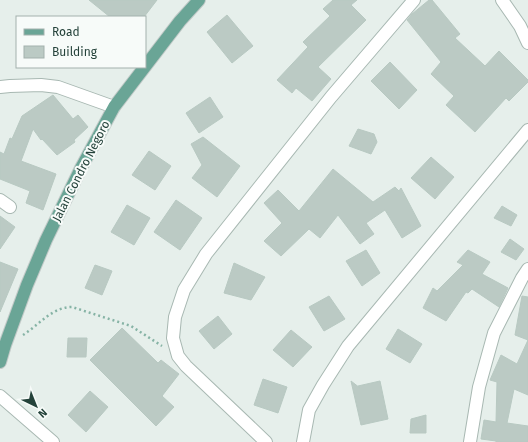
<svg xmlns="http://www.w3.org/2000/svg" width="528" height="442" font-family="'Fira Sans',sans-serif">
	<rect width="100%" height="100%" fill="#e6efeb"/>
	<!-- building -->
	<path fill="#bbcac4" stroke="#b8c9c2" d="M89,0H157L144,17H110Z
		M333,0H357L351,5L366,20L318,67L331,79L312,101L296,88L292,93L277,80L308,47L303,42L330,16L323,9Z
		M429,0H432L460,34L455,38L485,66L499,51L528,80V82L509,101L506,98L475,132L446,105L454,96L431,74L441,62L407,20L412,14Z
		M227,15L253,46L232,63L207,32Z
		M390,62L417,90L399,109L371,81Z
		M53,95L73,119L78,115L88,127L74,140L75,142L57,155L42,139L41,140L33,129L21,161L56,174L43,210L26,203L30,191L0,179V152L4,154L10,138L12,139L22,116Z
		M210,97L223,117L199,133L186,113Z
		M358,129L374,134L377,142L371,154L349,146Z
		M203,137L240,166L217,197L192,178L202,165L191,144Z
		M149,151L171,166L155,190L132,175Z
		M431,157L454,177L435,199L411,178Z
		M333,169L373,202L395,187L399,191L401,188L421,226L402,238L385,210L366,223L374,234L360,244L338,215L320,238L309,229L281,256L264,241L282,223L264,203L278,190L299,211Z
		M176,200L202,218L180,250L154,232Z
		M127,205L150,218L134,245L111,232Z
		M502,206L517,215L511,226L494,218Z
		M0,216L15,227L0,249Z
		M510,239L524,249L516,260L501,252Z
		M366,250L380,273L362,286L346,261Z
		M468,250L490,262L482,274L508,288L499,307L472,289L468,293L466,292L446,321L423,308L433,288L437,291L463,265L457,262Z
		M0,262L18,269L0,312Z
		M234,263L265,277L251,300L224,293Z
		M95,265L112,271L102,295L85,288Z
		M329,296L345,319L324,331L309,307Z
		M522,296L528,297V395L514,389L507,423L528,426V442H496V441L481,439L484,420L496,422L497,382L490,380L501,355L517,364L528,340L515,335Z
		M218,316L232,334L214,349L199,331Z
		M122,328L158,363L161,360L179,374L162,396L174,407L156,426L90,360Z
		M398,329L422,344L410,363L386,349Z
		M291,330L312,347L293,367L273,350Z
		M68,338H87L86,357H67Z
		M263,379L287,387L278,413L254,405Z
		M351,381L360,388L358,386L380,381L388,419L361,425Z
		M90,391L108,407L86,432L68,415Z
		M426,415V433H410L411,419Z"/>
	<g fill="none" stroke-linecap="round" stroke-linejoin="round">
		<!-- minor casing -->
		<g stroke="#a8b8b2" stroke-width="14">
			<path id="minor" d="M502,0L520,26L528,43
				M0,87L10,86L41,85L58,87L114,107
				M0,200L10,207
				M0,396L53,442
				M266,442L186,366L178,356L173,338L175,317L184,290L206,254L331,97L414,0
				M303,442L309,410L323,385L348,346L528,130
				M470,442L479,387L494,333L522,278L528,269"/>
		</g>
		<!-- major casing -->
		<g stroke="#c2cac8" stroke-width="14">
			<path id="major" d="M0,362L5,345L27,285L46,240L81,168L114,107L180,21L199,0"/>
		</g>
		<!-- path -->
		<path stroke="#86b3a5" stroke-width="2.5" stroke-dasharray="2 3" stroke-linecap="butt" d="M23,335C39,325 52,307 72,307L131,326L162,346"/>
		<!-- minor -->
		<use href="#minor" stroke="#fff" stroke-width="12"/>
		<!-- major -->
		<use href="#major" stroke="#6aa596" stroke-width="12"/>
	</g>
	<g text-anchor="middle" stroke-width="4" stroke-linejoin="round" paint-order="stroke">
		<!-- street labels -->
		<g font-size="12" fill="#24423a" stroke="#f7fbf9">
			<text transform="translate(81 171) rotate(-63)" y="4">Jalan Condro Negoro</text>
		</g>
	</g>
	<!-- legend -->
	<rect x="16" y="16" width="130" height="52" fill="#f7fbf9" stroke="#a3b1ad"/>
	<rect x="24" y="29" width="20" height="6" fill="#6aa596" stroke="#a3b1ad"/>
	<text x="52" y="36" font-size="12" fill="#24423a">Road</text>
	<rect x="24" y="46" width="20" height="12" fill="#bbcac4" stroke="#a3b1ad"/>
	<text x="52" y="56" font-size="12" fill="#24423a">Building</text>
	<!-- north arrow -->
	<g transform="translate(36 406) rotate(137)" stroke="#f7fbf9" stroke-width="3" paint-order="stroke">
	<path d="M0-3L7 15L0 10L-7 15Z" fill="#24423a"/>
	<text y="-6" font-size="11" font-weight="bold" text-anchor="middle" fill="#24423a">N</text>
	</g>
</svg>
